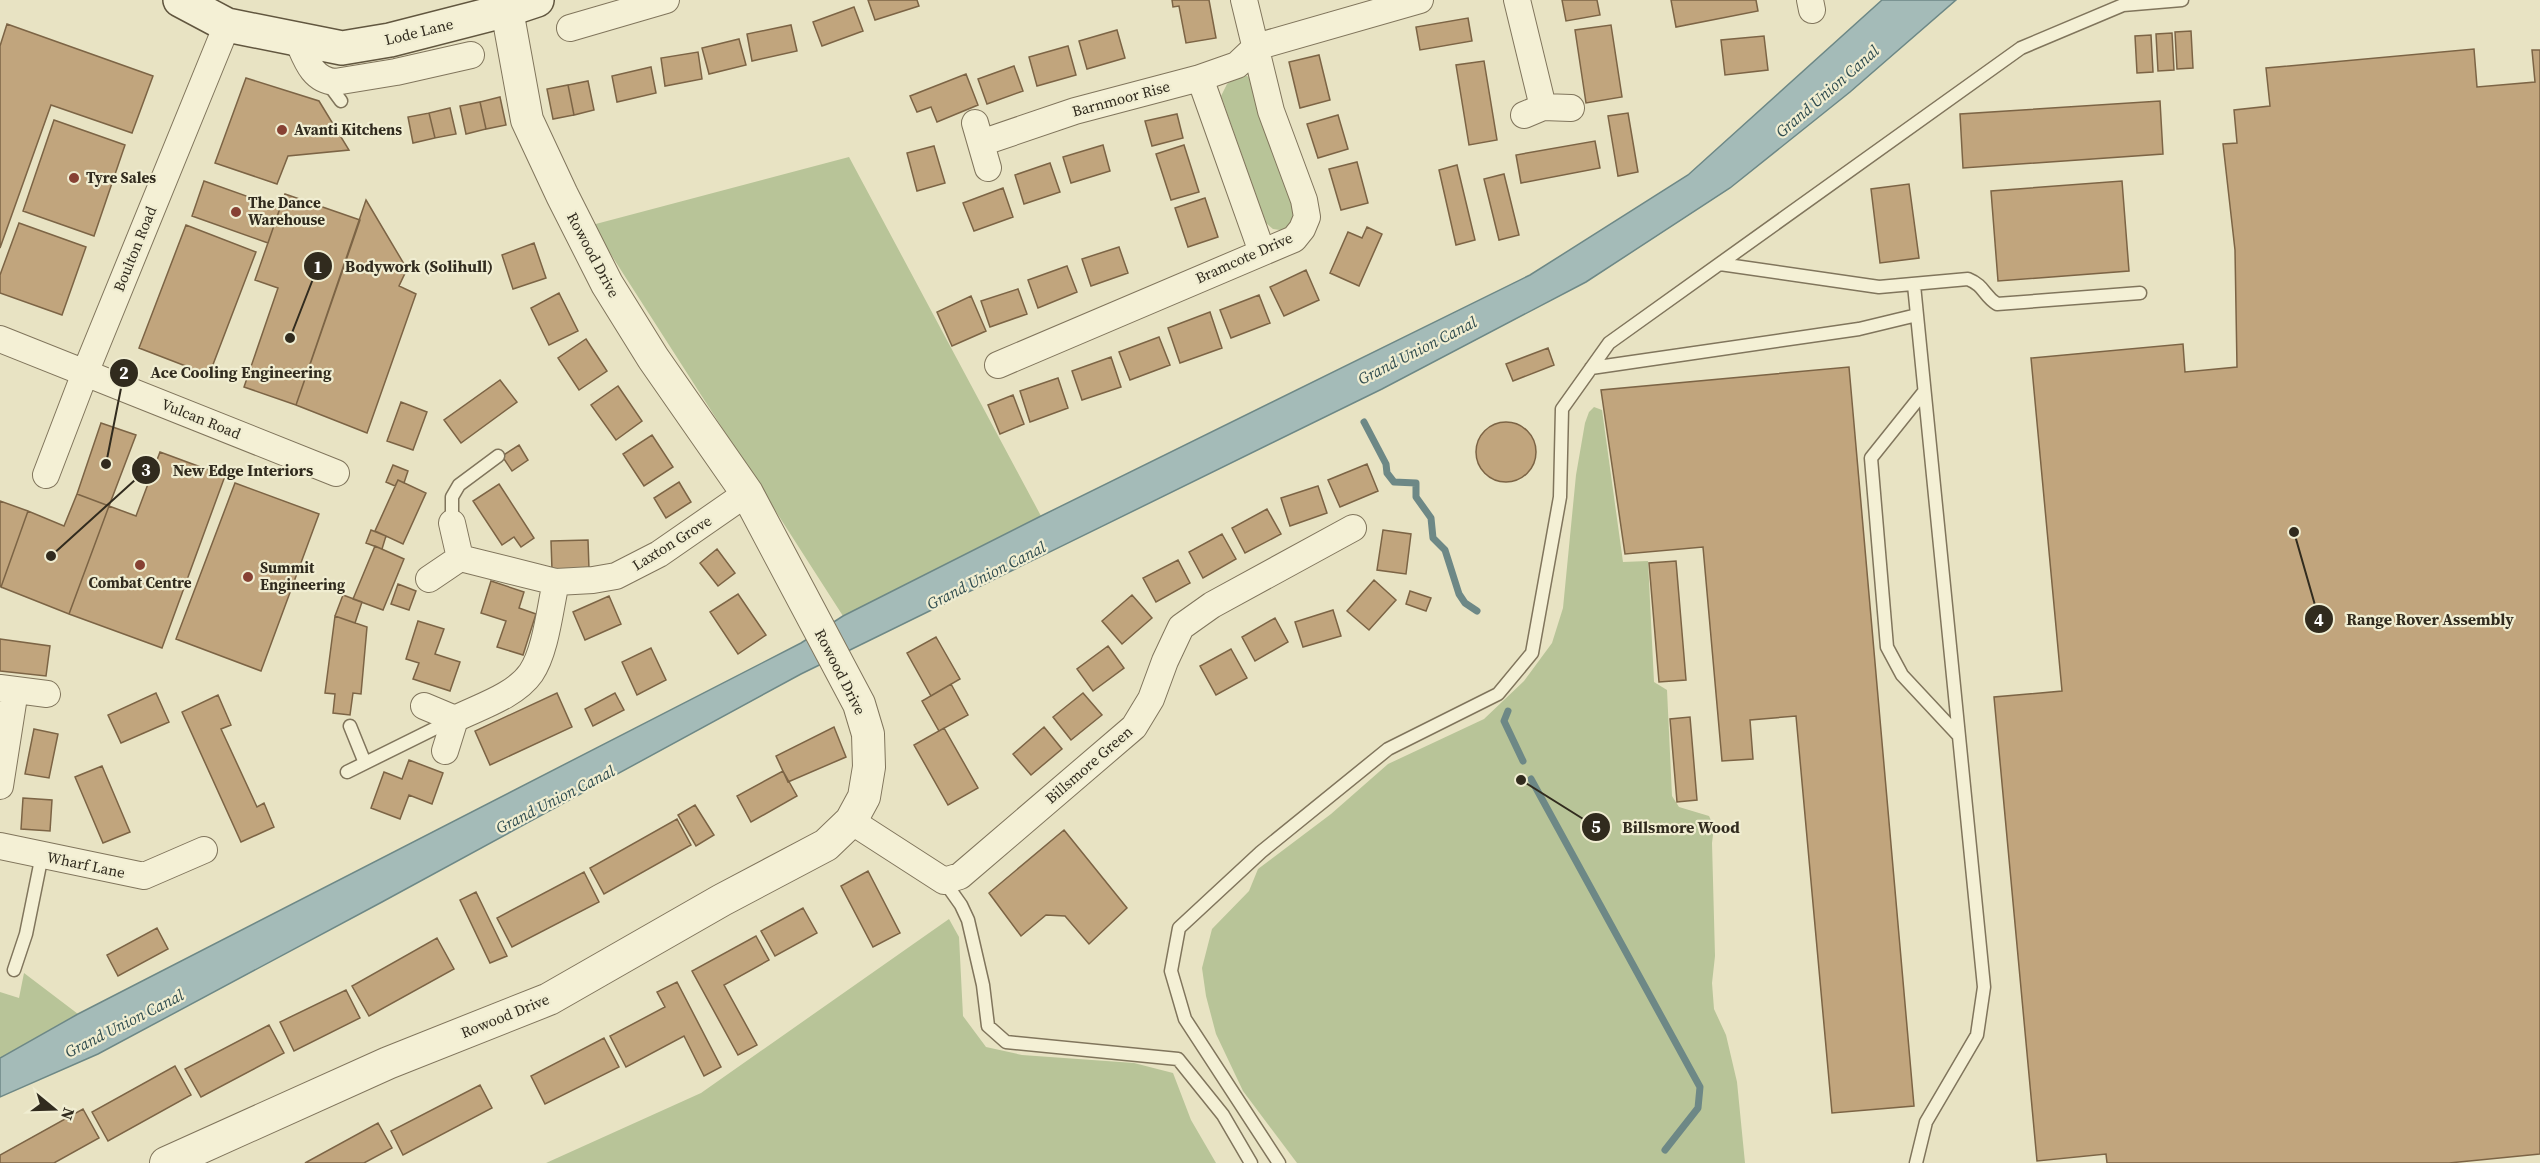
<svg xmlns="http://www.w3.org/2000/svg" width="2540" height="1163" font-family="'Source Serif 4',serif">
	<rect width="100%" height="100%" fill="#e8e3c3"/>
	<!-- green -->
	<path fill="#b8c498" d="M1239,76H1247L1257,84L1299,211L1287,231L1273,229L1266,223L1221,96L1227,84Z
		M849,157L1041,516L843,616L592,225Z
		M1594,407L1602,410L1623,562L1648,561L1654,682L1667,690L1672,796L1679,807L1709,816L1714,827L1712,843L1715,956L1712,983L1714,1009L1726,1035L1737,1082L1745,1163H1297L1243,1091L1216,1034L1206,996L1202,968L1212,929L1249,891L1258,869L1331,814L1388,764L1484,719L1524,681L1552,643L1563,608L1576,475L1585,423L1589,412Z
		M949,919L959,937L963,1016L986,1047L1022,1055L1134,1063L1173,1073L1191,1120L1216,1163H546L701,1093Z
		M24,973L78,1014L0,1058V992L19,998Z"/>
	<!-- water -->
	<path fill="#a4bbb8" stroke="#6d8886" stroke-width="1.5" d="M1882,0H1956L1850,92L1730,188L1586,282L1382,389L801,674L382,902L98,1054L0,1097V1058L78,1014L801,643L843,616L1041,516L1530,275L1688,175Z"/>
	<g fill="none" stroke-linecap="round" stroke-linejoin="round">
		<!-- stream -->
		<path stroke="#6d8886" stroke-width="7" d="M1364,422L1386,464L1387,473L1394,482L1416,483V497L1431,518L1433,538L1445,550L1459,594L1465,603L1477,611
			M1508,711L1504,721L1523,761
			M1531,779L1700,1087L1698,1108L1665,1150"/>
	</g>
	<!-- building -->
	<path fill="#c1a57d" stroke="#7c6445" stroke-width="1.5" d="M868,0H917L919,6L875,20Z
		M1172,0H1209L1216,38L1186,43L1179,6L1173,7Z
		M1562,0H1597L1600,15L1566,21Z
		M1671,0H1756L1758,11L1676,27Z
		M854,7L863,31L822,46L813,22Z
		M1468,18L1472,41L1420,50L1416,27Z
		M7,24L153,76L132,133L51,105L0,248V46Z
		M791,25L797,51L752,61L747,34Z
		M1611,25L1622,97L1586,103L1575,30Z
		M1117,30L1125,58L1087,69L1079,41Z
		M2191,31L2193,68L2177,69L2175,32Z
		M2172,33L2174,70L2158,71L2156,34Z
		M2151,35L2153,72L2137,73L2135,36Z
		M1764,36L1768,70L1725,75L1721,40Z
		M739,39L746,65L709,74L702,48Z
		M1068,46L1076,75L1037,86L1029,57Z
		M2474,49L2477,87L2535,82L2532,50H2540V1154L2449,1163H2107L2106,1154L2037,1161L1994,697L2062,691L2031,358L2183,344L2185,372L2237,367L2235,250L2223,144L2237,143L2234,110L2270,106L2266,68Z
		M698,52L702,79L665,86L661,58Z
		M1319,55L1330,100L1300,108L1289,62Z
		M1484,61L1497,140L1469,145L1456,65Z
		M1014,66L1023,91L987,104L978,79Z
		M651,67L656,93L617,102L612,76Z
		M966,74L978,105L937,122L931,107L917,112L910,96Z
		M246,78L319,101L349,150L288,156L277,184L215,163Z
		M588,81L594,110L574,115L568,85Z
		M568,85L574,115L553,119L547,89Z
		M500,97L506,125L486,129L480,102Z
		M2160,101L2163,154L1963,168L1960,114Z
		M480,102L486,129L466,134L460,106Z
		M450,108L456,134L435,138L429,113Z
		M429,113L435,138L413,143L408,117Z
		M1628,113L1638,172L1618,176L1608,116Z
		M1177,114L1183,138L1152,146L1145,121Z
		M1338,115L1348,149L1318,158L1307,124Z
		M54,120L125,145L94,236L23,211Z
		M1595,141L1600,168L1521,183L1516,155Z
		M1103,145L1110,171L1071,183L1063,157Z
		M1184,145L1199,192L1171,200L1156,154Z
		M934,146L945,183L917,191L907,153Z
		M1357,162L1368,203L1341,210L1329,169Z
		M1050,163L1060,192L1024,204L1015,175Z
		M1457,165L1475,240L1456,245L1439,170Z
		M1504,174L1519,235L1499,240L1484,179Z
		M204,181L280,208L268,243L192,216Z
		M2122,181L2129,271L1998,281L1991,191Z
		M1909,184L1919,258L1880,263L1871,189Z
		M1003,188L1013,217L974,231L963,203Z
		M285,194L360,220L296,405L244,387L278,288L255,280Z
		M1205,198L1218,237L1188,247L1175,208Z
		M366,200L407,269L399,286L416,294L367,433L296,405Z
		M19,223L86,247L62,315L0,293V275Z
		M186,225L256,252L209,375L139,348Z
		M1367,227L1382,234L1359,286L1330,273L1348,232L1362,238Z
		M534,243L546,278L513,289L502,255Z
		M1119,247L1128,273L1091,286L1082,259Z
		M1067,266L1077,292L1038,308L1028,280Z
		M1306,270L1319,300L1284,316L1270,287Z
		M1018,289L1027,314L990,327L981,301Z
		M559,293L578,331L549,345L531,308Z
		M1259,295L1270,323L1231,338L1220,310Z
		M971,296L986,331L952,346L937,312Z
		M1210,312L1222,348L1180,363L1168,328Z
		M1159,337L1170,365L1130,380L1119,352Z
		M586,339L607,371L579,390L558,358Z
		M1548,348L1554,365L1513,381L1506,364Z
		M1111,357L1121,387L1082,400L1072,371Z
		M1849,367L1914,1106L1832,1113L1796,716L1750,720L1753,759L1722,761L1703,547L1625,554L1601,390Z
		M1058,378L1068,408L1030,422L1020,391Z
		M500,380L517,402L461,443L444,420Z
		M618,386L642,421L616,440L591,405Z
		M1013,395L1024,424L1000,434L988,405Z
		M401,402L427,412L413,450L387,441Z
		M1476 452a30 30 0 1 1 60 0a30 30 0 1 1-60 0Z
		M101,423L136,435L109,506L77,494Z
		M652,435L673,467L644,486L623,454Z
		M519,445L528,460L512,471L502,456Z
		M160,452L225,476L162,648L69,614L109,506L136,516Z
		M1367,464L1378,491L1340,507L1328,480Z
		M393,465L408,471L404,483L398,480L395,486L386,482Z
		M398,480L426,493L403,544L375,531Z
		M679,482L691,502L666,518L654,498Z
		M235,483L319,514L261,671L176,639Z
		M499,484L534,538L521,547L514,537L502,545L473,501Z
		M1318,486L1327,513L1290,526L1281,498Z
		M77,494L109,506L69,614L1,587L28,511L64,526Z
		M0,501L28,511L1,587L0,586Z
		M1267,509L1281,534L1245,553L1232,528Z
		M371,530L386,536L382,549L366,543Z
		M1383,530L1411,534L1406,574L1377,570Z
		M1222,534L1236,559L1203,578L1189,552Z
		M588,540L589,569L552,570L551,541Z
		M375,546L404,559L383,610L353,599Z
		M717,549L735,573L718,586L700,563Z
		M1178,560L1190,583L1156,602L1143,578Z
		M1676,561L1686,680L1659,682L1649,563Z
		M1374,580L1396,600L1369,630L1347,611Z
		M491,581L524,592L519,608L536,614L523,655L497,647L506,621L481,613Z
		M398,584L416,591L409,610L391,604Z
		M1410,591L1431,598L1426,611L1406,604Z
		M738,594L766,635L738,654L710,612Z
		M343,595L362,602L355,623L335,616Z
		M1132,595L1152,618L1122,644L1102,621Z
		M609,596L621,624L585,640L573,612Z
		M1333,610L1341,636L1303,647L1295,622Z
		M335,616L367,627L361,694L353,693L350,715L333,713L335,694L325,693Z
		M1275,618L1288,642L1255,661L1242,637Z
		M418,621L444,629L435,654L460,662L450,691L413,679L419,663L406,659Z
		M936,637L960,679L931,696L907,653Z
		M0,639L50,646L46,676L0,671Z
		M1108,646L1124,668L1093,691L1077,669Z
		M651,648L666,680L637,695L622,662Z
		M1231,649L1247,678L1216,695L1200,666Z
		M951,684L968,715L939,731L922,701Z
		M156,693L169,722L121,743L108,715Z
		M557,693L572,727L490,765L475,731Z
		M615,693L624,710L593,726L585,709Z
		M1083,693L1102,715L1071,740L1053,717Z
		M218,695L231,725L221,729L257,807L264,803L274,827L241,842L182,712Z
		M1690,717L1697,800L1677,802L1670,719Z
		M834,727L846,757L788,782L776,756Z
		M1044,727L1062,749L1031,775L1013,754Z
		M944,728L978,788L948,805L914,745Z
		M34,729L58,734L49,778L25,774Z
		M409,760L443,773L432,804L409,795L400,819L371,808L384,772L402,779Z
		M102,766L130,832L103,843L75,777Z
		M783,771L797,796L751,822L737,796Z
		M23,798L52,800L50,831L21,829Z
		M695,805L714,835L696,846L678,815Z
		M677,819L691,845L604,894L590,868Z
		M1064,830L1127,908L1089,944L1065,916L1046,915L1021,936L989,893Z
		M868,871L900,933L873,947L841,886Z
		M584,872L599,902L512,947L497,918Z
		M476,892L507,956L490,963L460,900Z
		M803,908L817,933L775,956L761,931Z
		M157,928L168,949L118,976L107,955Z
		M756,936L769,960L724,985L757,1045L738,1055L692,971Z
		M437,938L454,969L369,1016L352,986Z
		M677,982L721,1067L704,1076L684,1036L626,1067L610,1036L665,1007L657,992Z
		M346,990L360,1018L294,1051L280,1022Z
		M269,1025L284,1053L201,1097L185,1069Z
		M604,1038L619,1067L545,1104L531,1076Z
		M175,1066L191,1095L108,1141L92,1112Z
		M480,1085L492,1108L403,1155L391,1131Z
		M83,1109L99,1138L54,1163H0V1155Z
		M378,1123L392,1148L364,1163H305Z"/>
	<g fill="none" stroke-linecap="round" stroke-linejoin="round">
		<!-- service casing -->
		<g stroke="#80755c" stroke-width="15">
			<path id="service" d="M327,82L341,101
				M1720,264L1879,287L1968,279C1985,286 1983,295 1997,304L2140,293
				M1914,285L1984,987L1977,1035L1926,1122L1916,1163
				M1591,368L1859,329L1917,315
				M1923,393L1871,458L1887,647L1902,675L1958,735
				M452,523V497L459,485L498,456
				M350,726L365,763
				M347,772L454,719
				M944,881L961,905L968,920L983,985L988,1026L1006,1042L1178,1059L1223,1115L1251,1163
				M14,970L26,934L42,855
				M1279,1163L1185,1019L1171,971L1179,928L1261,852L1388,749L1498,694L1532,653L1560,497L1562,409L1609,343L2021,48L2123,5L2182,0"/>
		</g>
		<!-- minor casing -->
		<g stroke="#80755c" stroke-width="28">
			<path id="minor" d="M1517,0L1543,107
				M1810,0L1812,10
				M570,28L666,0
				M298,41C306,59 312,80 335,82L396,72L471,55
				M1200,78L1262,252
				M1524,115L1543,107L1571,108
				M975,123L988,168
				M981,143L1075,111L1200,78L1237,65L1256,47L1420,0
				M0,339L336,473
				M998,365L1294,239L1302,229L1307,217L1304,200L1271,111L1244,0
				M46,475L85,373L227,25
				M460,558L556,582
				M429,579L460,558L452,523
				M0,688L47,694
				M424,706L455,719L445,751
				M455,719C479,707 515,696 531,673C546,651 550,608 556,582L593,580L616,576L659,554L747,493
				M0,786L15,690
				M851,821L944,881L960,876L1134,727L1151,699L1165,661L1181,627L1212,605L1353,528
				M0,846L144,876L204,850"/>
		</g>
		<!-- tertiary casing -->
		<g stroke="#80755c" stroke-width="34">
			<path id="tertiary" d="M166,1163L388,1063L549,999L722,900L826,845L851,821L864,797L869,767L868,734L859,704L747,493L653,358L607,284L562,195L527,120L507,10"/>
		</g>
		<!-- secondary casing -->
		<g stroke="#61563f" stroke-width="36">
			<path id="secondary" d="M180,0L227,25L342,48L390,40L507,10L537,0"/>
		</g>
		<!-- service -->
		<use href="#service" stroke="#f4f0d5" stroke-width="12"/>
		<!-- minor -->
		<use href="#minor" stroke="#f4f0d5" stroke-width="26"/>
		<!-- tertiary -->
		<use href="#tertiary" stroke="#f4f0d5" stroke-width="32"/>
		<!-- secondary -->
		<use href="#secondary" stroke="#f4f0d5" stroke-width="33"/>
	</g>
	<!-- markers -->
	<g fill="#874133" stroke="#f0edd1" stroke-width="2">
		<circle cx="282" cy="130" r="6"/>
		<circle cx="74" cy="178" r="6"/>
		<circle cx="236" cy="212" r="6"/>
		<circle cx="140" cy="565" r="6"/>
		<circle cx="248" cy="577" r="6"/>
	</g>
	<g text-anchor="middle" stroke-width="4.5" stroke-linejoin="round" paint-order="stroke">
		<!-- street labels -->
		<g font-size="15" fill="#312b1e" stroke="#f0edd1">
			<text transform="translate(419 32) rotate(-14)" y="5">Lode Lane</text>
			<text transform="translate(1121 99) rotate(-15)" y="5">Barnmoor Rise</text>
			<text transform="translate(135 249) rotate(-68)" y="5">Boulton Road</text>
			<text transform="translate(593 255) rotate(62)" y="5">Rowood Drive</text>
			<text transform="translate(1244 258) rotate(-24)" y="5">Bramcote Drive</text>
			<text transform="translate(201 419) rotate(22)" y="5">Vulcan Road</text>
			<text transform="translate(672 543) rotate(-32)" y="5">Laxton Grove</text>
			<text transform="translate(840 672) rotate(63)" y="5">Rowood Drive</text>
			<text transform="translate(1089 765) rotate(-41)" y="5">Billsmore Green</text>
			<text transform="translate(86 865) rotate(12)" y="5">Wharf Lane</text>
			<text transform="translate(505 1016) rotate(-22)" y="5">Rowood Drive</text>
		</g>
		<!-- poi labels -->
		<g font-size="15" font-weight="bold" fill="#312b1e" stroke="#f0edd1" text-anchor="start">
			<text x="294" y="135">Avanti Kitchens</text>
			<text x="86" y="183">Tyre Sales</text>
			<text x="248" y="208">The Dance<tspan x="248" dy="17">Warehouse</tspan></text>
			<text x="260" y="573">Summit<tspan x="260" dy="17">Engineering</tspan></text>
			<text x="140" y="588" text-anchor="middle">Combat Centre</text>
		</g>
		<!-- water labels -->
		<g font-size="16" font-style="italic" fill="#2f4c4f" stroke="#f0edd1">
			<text transform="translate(1827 91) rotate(-41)" y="6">Grand Union Canal</text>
			<text transform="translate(1417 350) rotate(-27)" y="6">Grand Union Canal</text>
			<text transform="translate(986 575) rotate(-27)" y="6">Grand Union Canal</text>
			<text transform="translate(555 799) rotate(-27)" y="6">Grand Union Canal</text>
			<text transform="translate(124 1023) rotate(-27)" y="6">Grand Union Canal</text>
		</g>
	</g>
	<!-- callouts -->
	<path fill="none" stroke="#312b1e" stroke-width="2" d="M290 338L318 266M106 464L124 373M51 556L146 470M2294 532L2319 619M1521 780L1596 827"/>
	<g fill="#312b1e" stroke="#f0edd1" stroke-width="2">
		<circle cx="290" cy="338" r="6"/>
		<circle cx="106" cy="464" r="6"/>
		<circle cx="51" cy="556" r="6"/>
		<circle cx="2294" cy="532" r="6"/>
		<circle cx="1521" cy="780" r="6"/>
		<circle cx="318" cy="266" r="15"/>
		<circle cx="124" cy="373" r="15"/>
		<circle cx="146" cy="470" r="15"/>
		<circle cx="2319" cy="619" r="15"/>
		<circle cx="1596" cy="827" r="15"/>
	</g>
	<g font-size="18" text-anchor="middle" font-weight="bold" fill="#fff">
		<text x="318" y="273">1</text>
		<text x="124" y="379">2</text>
		<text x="146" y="476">3</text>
		<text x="2319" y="626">4</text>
		<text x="1596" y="833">5</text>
	</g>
	<g font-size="16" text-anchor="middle" font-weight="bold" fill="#312b1e" stroke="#f0edd1" stroke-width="4.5" stroke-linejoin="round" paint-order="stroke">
		<text x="419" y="272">Bodywork (Solihull)</text>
		<text x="241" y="378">Ace Cooling Engineering</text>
		<text x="243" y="476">New Edge Interiors</text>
		<text x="2430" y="625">Range Rover Assembly</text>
		<text x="1681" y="833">Billsmore Wood</text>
	</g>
	<!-- north arrow -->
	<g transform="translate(54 1109) rotate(109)" stroke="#f0edd1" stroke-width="4.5" paint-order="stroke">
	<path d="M0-4.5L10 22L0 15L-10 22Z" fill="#312b1e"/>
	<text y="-9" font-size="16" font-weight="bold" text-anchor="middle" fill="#312b1e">N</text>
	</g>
</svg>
